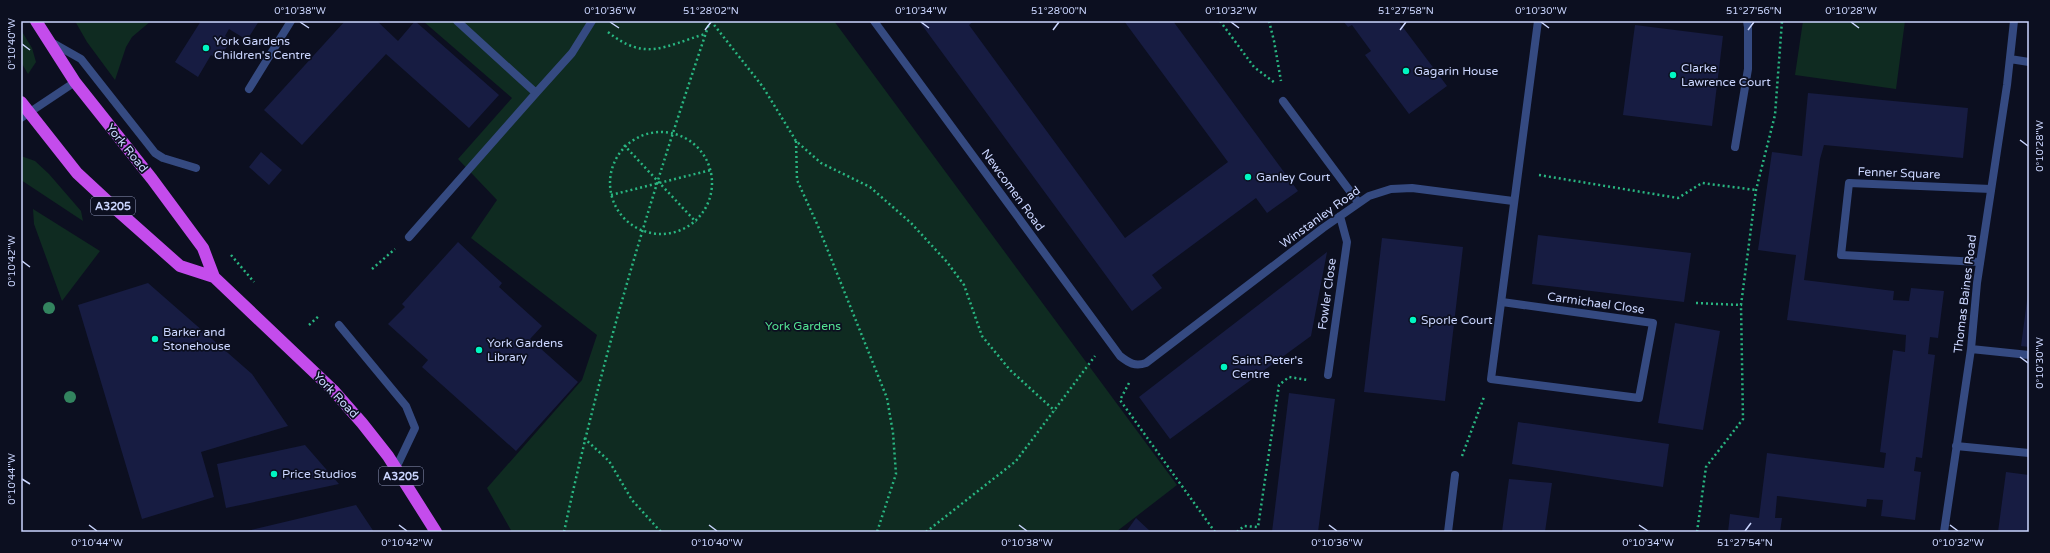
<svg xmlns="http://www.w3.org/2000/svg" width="2050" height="553" font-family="'Varela Round',sans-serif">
	<rect width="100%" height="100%" fill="#0c0f20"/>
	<!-- green -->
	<path fill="#0f2b21" d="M75,21H151L132,37L126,47L115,80L87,42Z
		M423,21H834L1177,485L1116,532H512L487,488L582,380L597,335L471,238L497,200L458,159L512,98Z
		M1803,21H1905L1896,89L1795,75Z
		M21,30L32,48L36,62L28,74L21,62Z
		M21,156L35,161L49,174L81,211L83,221L21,180Z
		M33,209L100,251L62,301L34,224Z"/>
	<!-- building -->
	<path fill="#171c42" d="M201,21H259L247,40L229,29L225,36L231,40L219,60L211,55L198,77L175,62Z
		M345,21H377L398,41L415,21L499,95L469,128L386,54L302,145L264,110Z
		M919,21H974L969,25L1125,238L1228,162L1124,21H1173L1298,191L1267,213L1256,198L1152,275L1162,288L1132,311Z
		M1343,21H1401L1399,22L1447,86L1409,114L1365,55L1371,51L1352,25L1348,27Z
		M1635,25L1723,36L1712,126L1623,115Z
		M1808,93L1968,108L1963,158L1824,145L1820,159L1804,280L1894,291L1893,300L1909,301L1911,288L1944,291L1938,338L1930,337L1928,354L1935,355L1922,458L1916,457L1914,471L1921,472L1915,520L1881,516L1883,500L1867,499L1866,507L1777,496L1775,518H1782L1780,532H1728L1730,514L1759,518L1767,453L1884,468L1886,453L1880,452L1893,350L1905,352L1906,335L1787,320L1796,255L1758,250L1772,152L1802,156Z
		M261,152L282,170L269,185L249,167Z
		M1538,235L1691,253L1684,302L1532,284Z
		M1382,238L1463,247L1445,401L1364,392Z
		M458,242L502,283L499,287L542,326L530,339L578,382L516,451L422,367L428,360L388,324L405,307L402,304Z
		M1327,252L1311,336L1170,439L1139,397Z
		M148,283L252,374L288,426L201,452L214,497L142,519L78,305Z
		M2028,293H2029V347L2021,346Z
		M1675,323L1720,331L1703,430L1658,423Z
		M1289,393L1335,399L1318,532H1272Z
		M1518,422L1669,444L1663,487L1512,464Z
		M305,445L339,484L226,508L217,464Z
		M2006,472L2029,475V532H1998Z
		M1509,479L1552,483L1545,532H1502Z
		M356,505L374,532H247V531Z
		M1136,518L1151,532H1126Z"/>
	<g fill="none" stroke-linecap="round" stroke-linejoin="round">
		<!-- path -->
		<path stroke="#29b681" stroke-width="2.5" stroke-dasharray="2 3" stroke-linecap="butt" d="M711,21L763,87L796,141L821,163L870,187L911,223L947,262L964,285L982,336L1010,370L1055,411
			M1220,21L1254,67L1275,83
			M1269,21L1274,41L1281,81
			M608,32C645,62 665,46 705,34
			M610 183a51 51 0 1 1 102 0a51 51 0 1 1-102 0Z
			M796,141L797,180L818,226L887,398L893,433L896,474L877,532
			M624,145L696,222
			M1539,175L1678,198L1702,183L1756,190
			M611,195L711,170
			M231,255L254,282
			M372,269L395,249
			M1696,303L1741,305L1756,190L1775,115L1782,21
			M309,325L320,315
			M1129,383L1120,400L1215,532
			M584,438L609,461L632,500L661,532
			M1462,456L1484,397
			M564,532C601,359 653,189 710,21
			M926,532L1016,461L1095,356
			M1237,532L1244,526L1258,527L1279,385L1289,377L1308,380
			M1697,532L1706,467L1743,419L1741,305"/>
		<!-- service -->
		<path stroke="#354a81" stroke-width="8" d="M457,21L536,93L572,53L592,21
			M51,42L81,59L155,153L163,158L196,168
			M249,89L291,21
			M1283,101L1358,202
			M409,237L536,93
			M1980,262L1841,255L1849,183L1991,189
			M339,325L406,406L415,428L396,468"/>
		<!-- minor -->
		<path stroke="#354a81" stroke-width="8" d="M874,21L1120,356C1129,363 1135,367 1146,363L1323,228L1369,196L1391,189L1412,188L1513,201
			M2010,59L2029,62
			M21,118L75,82
			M1735,147L1748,69V27L1747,21
			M1502,302L1653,323L1639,398L1491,379L1538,21
			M1971,349L2029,355
			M1328,375L1347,242L1340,216
			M1956,446L2029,453
			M1448,532L1455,475
			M1944,532L1971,349L1977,283L2007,85L2014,21"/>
		<!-- trunk -->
		<path stroke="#c44cec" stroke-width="12" d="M36,21L75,82L152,179L203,248L214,277L333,390L362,423L388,456L436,532
			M21,102L77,173L118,211L180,266L214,277"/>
	</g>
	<!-- trees -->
	<g fill="#33845f">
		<circle cx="49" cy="308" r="6"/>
		<circle cx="70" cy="397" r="6"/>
	</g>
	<!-- ticks -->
	<path fill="none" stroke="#cbd6ff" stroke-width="1.5" d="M300,22L309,28M610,22L619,28M921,22L929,28M1231,22L1239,28M1541,22L1549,28M1851,22L1859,28M705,30L711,22M1053,30L1059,22M1400,30L1406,22M1748,30L1754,22M22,44L30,50M2020,140L2028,146M22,261L30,267M2020,357L2028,363M22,479L30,484M89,525L97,531M399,525L407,531M709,525L717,531M1019,525L1027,531M1329,525L1337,531M1639,525L1648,531M1950,525L1958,531M1745,531L1751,523"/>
	<!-- markers -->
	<g fill="#00f6c2" stroke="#0c0f20" stroke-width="1.5">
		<circle cx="206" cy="48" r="4"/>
		<circle cx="1406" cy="71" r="4"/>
		<circle cx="1673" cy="75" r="4"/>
		<circle cx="1248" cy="177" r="4"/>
		<circle cx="1413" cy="320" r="4"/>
		<circle cx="155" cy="339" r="4"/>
		<circle cx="479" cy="350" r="4"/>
		<circle cx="1224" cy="367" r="4"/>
		<circle cx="274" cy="474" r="4"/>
	</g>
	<g text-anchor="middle" stroke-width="3.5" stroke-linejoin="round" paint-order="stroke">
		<!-- shield labels -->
		<g fill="#0c0f20" stroke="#929abc" stroke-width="1">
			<rect x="91" y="197" width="44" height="18" rx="3"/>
			<rect x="379" y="467" width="44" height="18" rx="3"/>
		</g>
		<g font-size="11" font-weight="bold" fill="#cbd6ff">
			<text x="113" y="210">A3205</text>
			<text x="401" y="480">A3205</text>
		</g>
		<!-- poi labels -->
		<g font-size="12" fill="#cbd6ff" stroke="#0c0f20" text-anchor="start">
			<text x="214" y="45">York Gardens<tspan x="214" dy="14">Children's Centre</tspan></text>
			<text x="1681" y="72">Clarke<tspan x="1681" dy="14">Lawrence Court</tspan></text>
			<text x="1414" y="75">Gagarin House</text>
			<text x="1256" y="181">Ganley Court</text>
			<text x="1421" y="324">Sporle Court</text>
			<text x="163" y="336">Barker and<tspan x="163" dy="14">Stonehouse</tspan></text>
			<text x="487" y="347">York Gardens<tspan x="487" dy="14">Library</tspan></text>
			<text x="1232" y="364">Saint Peter's<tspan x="1232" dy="14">Centre</tspan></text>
			<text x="282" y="478">Price Studios</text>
		</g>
		<!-- street labels -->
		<g font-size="12" fill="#cbd6ff" stroke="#0c0f20">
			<text transform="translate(127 148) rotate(51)" y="4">York Road</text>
			<text transform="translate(1899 173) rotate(2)" y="4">Fenner Square</text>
			<text transform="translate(1013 190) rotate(54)" y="4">Newcomen Road</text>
			<text transform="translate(1320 217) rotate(-36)" y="4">Winstanley Road</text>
			<text transform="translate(1327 294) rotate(-82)" y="4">Fowler Close</text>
			<text transform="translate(1965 294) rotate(-83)" y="4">Thomas Baines Road</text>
			<text transform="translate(1596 303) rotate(8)" y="4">Carmichael Close</text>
			<text transform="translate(336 395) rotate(46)" y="4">York Road</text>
		</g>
		<!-- park labels -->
		<g font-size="12" fill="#53e392" stroke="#0c0f20">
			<text x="803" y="330">York Gardens</text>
		</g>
	</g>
	<!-- border -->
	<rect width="2050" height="553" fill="none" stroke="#0c0f20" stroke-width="44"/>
	<rect x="22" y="22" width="2006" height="509" fill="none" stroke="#cbd6ff" stroke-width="1.5"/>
	<g font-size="10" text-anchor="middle" fill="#cbd6ff">
		<text x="300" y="14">0°10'38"W</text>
		<text x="610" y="14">0°10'36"W</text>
		<text x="711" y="14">51°28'02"N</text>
		<text x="921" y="14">0°10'34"W</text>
		<text x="1059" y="14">51°28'00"N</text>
		<text x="1231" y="14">0°10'32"W</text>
		<text x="1406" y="14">51°27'58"N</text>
		<text x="1541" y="14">0°10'30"W</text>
		<text x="1754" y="14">51°27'56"N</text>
		<text x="1851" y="14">0°10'28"W</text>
		<text transform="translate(11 44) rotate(-90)" y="4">0°10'40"W</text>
		<text transform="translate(2039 146) rotate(-90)" y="4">0°10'28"W</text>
		<text transform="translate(11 261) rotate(-90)" y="4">0°10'42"W</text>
		<text transform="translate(2039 363) rotate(-90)" y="4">0°10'30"W</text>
		<text transform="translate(11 479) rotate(-90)" y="4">0°10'44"W</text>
		<text x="97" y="546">0°10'44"W</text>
		<text x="407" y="546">0°10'42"W</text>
		<text x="717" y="546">0°10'40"W</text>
		<text x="1027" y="546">0°10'38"W</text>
		<text x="1337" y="546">0°10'36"W</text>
		<text x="1648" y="546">0°10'34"W</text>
		<text x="1745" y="546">51°27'54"N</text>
		<text x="1958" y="546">0°10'32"W</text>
	</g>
</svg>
